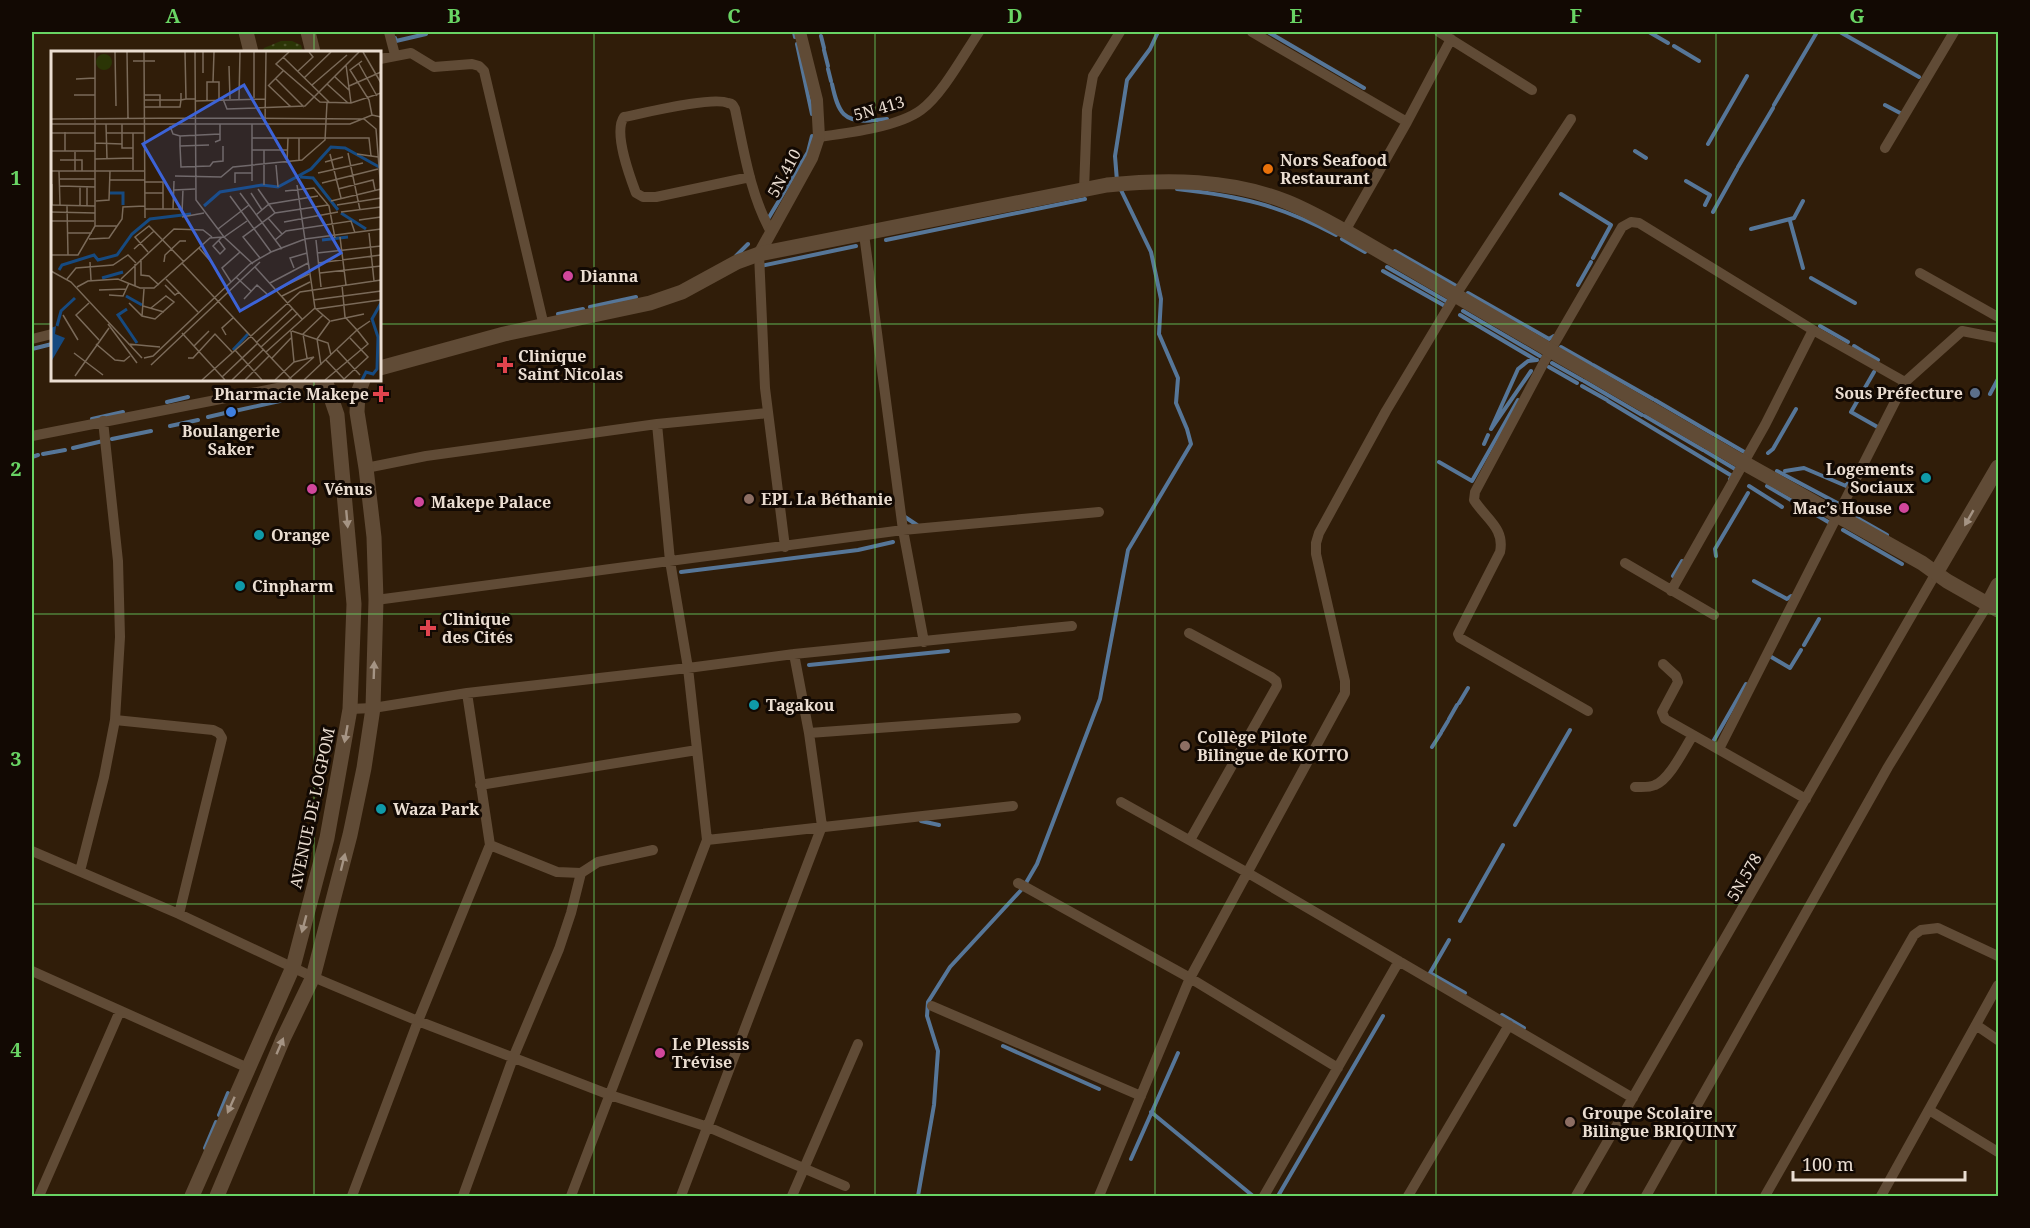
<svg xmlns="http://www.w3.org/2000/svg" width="2030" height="1228" font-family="'Noto Serif',serif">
	<defs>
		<pattern id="grass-dots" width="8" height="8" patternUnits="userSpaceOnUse" patternTransform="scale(1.5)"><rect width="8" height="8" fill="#2b3506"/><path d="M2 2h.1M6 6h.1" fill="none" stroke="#4a5229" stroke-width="1.8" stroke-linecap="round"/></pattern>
	</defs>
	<rect width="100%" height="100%" fill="#301d09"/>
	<!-- grass -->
	<path fill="url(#grass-dots)" d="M281,41H292L301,45L303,52H262L264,48Z"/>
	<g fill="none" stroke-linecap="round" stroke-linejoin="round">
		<!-- stream -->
		<path stroke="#567698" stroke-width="4" d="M794,32L795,37
			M1268,32L1364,88
			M1649,32L1668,43
			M1840,32L1919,77
			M821,36L824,48
			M395,38L396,41L426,34
			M797,44L812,114
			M1674,46L1699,61
			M824,50L828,66
			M828,69L831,81
			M832,84C838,112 843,124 875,120
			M1774,105L1817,32
			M1885,105L1902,114
			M877,120L887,119
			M1708,144L1747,76
			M1635,151L1646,158
			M1738,167L1773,108
			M1117,181L1115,156L1127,80L1150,49L1158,32
			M1686,181L1710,195L1705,205
			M1177,189C1240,196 1279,205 1336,235
			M1561,194L1611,225L1593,258
			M1713,212L1737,169
			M768,219L808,152L812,136
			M1790,221L1803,268
			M1751,229L1794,218L1803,201
			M1342,239L1365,252
			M886,240L1085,199
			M1395,251L1458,287
			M736,256L748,244
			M761,266L856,246
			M1387,267L1446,301
			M1383,271L1445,306
			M1811,278L1855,303
			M1578,285L1591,262
			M1468,293L1549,339L1554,336
			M590,307L636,297
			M1463,311L1540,356
			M558,314L583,309
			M1460,315L1536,360
			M1820,326L1848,342
			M1854,346L1862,351
			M1561,347L1591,364
			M32,349L52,344
			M1864,352L1878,360
			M1552,363L1582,380
			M1593,365L1653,399
			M1549,367L1577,383
			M1531,371L1491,429L1518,369L1528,361L1537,360
			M1874,372L1851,412L1881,429
			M1584,381L1642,415
			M1582,386L1607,400
			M1990,394L1998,379
			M1655,400L1713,434
			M1608,401L1732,476L1730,479
			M167,402L188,397
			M230,412L298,397
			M1645,416L1703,450
			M208,417L225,413
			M92,419L123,412
			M170,426L198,420
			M1715,435L1746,453
			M112,439L151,431
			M1484,444L1488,435
			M73,448L103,441
			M1705,451L1735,469
			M1768,453L1773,449L1796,409
			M43,454L65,450
			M32,457L38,455
			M1439,462L1472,481L1518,400
			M1777,471L1841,505
			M1785,471L1804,468L1846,486L1848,483
			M1749,486L1782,507
			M1767,486L1830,523V525
			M1852,515L1887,535
			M905,517L917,525
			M1843,530L1902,564
			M1716,556L1715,549L1748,493
			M681,572L858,550L893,542
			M1673,576L1682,561
			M1754,581L1787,599L1791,596
			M1804,645L1819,619
			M1768,655L1790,668L1801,650
			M809,665L948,651
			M1459,703L1468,688
			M1449,719L1457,705
			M1442,731L1448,721
			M1714,740L1746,684
			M1432,747L1441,733
			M921,821L939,825
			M1515,825L1570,730
			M1460,921L1503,845
			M1449,940L1430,973L1465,993
			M1502,1015L1524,1028
			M1003,1046L1099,1089
			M1151,1112L1253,1196
			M219,1115L228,1093
			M205,1148L216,1122
			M1131,1159L1178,1053
			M918,1196L934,1105L938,1051L927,1016L928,1002L950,967L1023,888L1037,864L1100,699L1128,550L1191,444L1187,429L1176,403L1178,378L1159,334L1161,299L1151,252L1120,188
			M1278,1196L1383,1016"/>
		<!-- minor -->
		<path stroke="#604b36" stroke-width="10" d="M389,32L395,55
			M1252,32L1407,122
			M1439,32L1532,90
			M380,59L411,53L434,67L472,64L479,66L484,71L544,326
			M819,137C848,133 898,127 921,110C942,95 964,54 979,32
			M1885,148L1954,32
			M750,177L656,197H643L636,193C630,177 613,132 624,117C645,113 712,96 728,103C733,104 733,105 735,109C744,151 750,194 771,232
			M1084,190L1087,110L1093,76L1120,32
			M1345,231L1407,122L1451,39
			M864,234L903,530L924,642
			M759,254L765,388L785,547
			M1920,273L1998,317
			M32,339L52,334
			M657,424L768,413
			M32,436L318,380
			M366,468L426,456L657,424L670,561L688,668L707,840L571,1196
			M1625,563L1714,615
			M1671,591L1765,425L1813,330L1905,382
			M376,600L903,530L1099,512
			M1189,633L1271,677L1276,681L1277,686L1190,840
			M1663,664L1676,676L1678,682L1662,712L1665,719L1806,799
			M350,709L373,708L467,693L688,668L794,654L1072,626
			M1588,711L1460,638L1458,634L1500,552C1505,528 1486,519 1474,500L1475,492L1550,351L1622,227L1631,222L1639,223L1813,330
			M115,720L213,730L219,733L222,738L179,914
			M809,733L1016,718
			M1719,749L1905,382L1962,331L1998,338
			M480,785L697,750
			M1635,787C1642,787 1648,788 1655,785C1670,779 1684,749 1693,735
			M1121,802L1248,873L1633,1098
			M707,840L1013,806
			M490,845L557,872L581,873L598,862L653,850
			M32,851L179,914L313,977L418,1021L610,1095L708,1127L845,1186
			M80,871L104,777L115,720L120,637L118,561L103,421
			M1018,883L1190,978L1338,1068
			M32,971L248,1068
			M932,1006L1141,1096
			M1976,1025L1998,1040
			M1929,1110L1998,1152
			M39,1196L120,1011
			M352,1196L418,1021L490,845L467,693
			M463,1196L513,1058L559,949L571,913L581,873
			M681,1196L822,826L809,733L794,654
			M792,1196L858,1044
			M1099,1196L1190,978L1345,693V681L1316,554V543L1319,533L1386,411L1455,296L1571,119
			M1264,1196L1399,961
			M1408,1196L1509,1025
			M1576,1196L1936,573
			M1646,1196L1888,767L1988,604
			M1765,1196L1914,935L1921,930L1938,928L1998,956
			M1881,1196L1998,985"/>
		<!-- tertiary -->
		<path stroke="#604b36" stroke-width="12" d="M759,254L812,158L819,137L817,100L800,32"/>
		<!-- secondary -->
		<path stroke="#604b36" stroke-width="15" d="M246,32L251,52
			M308,32L313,52
			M380,368L504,334L650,303L682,292L737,262L759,254L1107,185C1167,179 1230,179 1287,202C1307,210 1326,221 1345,231L1744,463L1922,563L1947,581L1998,610
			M1936,573L1998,467
			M1988,604L1998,585
			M192,1196L293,967L327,838L350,709L354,604L337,415L325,380
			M217,1196L283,1039L313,977L350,835L364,768L373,708L376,600L374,537L366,468L357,412L358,393L363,380"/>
	</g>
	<!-- one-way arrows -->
	<defs><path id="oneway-solid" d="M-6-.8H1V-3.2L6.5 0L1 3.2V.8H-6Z" transform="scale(1.5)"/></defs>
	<g fill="#a59484">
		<use href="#oneway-solid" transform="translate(1969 518) rotate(120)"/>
		<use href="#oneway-solid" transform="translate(347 519) rotate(85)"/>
		<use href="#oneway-solid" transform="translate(374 670) rotate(-88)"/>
		<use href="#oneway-solid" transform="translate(346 734) rotate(100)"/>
		<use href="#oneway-solid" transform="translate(343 862) rotate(-76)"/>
		<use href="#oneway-solid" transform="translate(304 924) rotate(105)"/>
		<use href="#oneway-solid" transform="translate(280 1046) rotate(-67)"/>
		<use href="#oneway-solid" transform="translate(231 1105) rotate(114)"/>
	</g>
	<!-- grid -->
	<path fill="none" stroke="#69d464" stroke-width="1.5" stroke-opacity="0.55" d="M314,32V52M594,32V1196M875,32V1196M1155,32V1196M1436,32V1196M1716,32V1196M32,324H52M380,324H1998M314,380V1196M32,614H1998M32,904H1998"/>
	<!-- markers -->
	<circle fill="#e8710a" stroke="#120903" stroke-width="2" cx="1268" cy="169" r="6"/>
	<g fill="#d1479c" stroke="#120903" stroke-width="2">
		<circle cx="568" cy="276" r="6"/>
		<circle cx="312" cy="489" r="6"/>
		<circle cx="419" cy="502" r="6"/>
		<circle cx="1904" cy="508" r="6"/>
		<circle cx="660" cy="1053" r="6"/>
	</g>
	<g fill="#e0444e" stroke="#120903" stroke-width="2">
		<path d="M502 356h6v6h6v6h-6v6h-6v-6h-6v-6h6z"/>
		<path d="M378 385h6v6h6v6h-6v6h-6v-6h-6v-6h6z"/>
		<path d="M425 619h6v6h6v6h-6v6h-6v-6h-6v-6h6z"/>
	</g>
	<circle fill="#5c6f8a" stroke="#120903" stroke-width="2" cx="1975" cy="393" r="6"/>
	<circle fill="#3f7fe0" stroke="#120903" stroke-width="2" cx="231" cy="412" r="6"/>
	<g fill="#0f9aa8" stroke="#120903" stroke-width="2">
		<circle cx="1926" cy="478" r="6"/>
		<circle cx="259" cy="535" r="6"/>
		<circle cx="240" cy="586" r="6"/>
		<circle cx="754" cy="705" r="6"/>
		<circle cx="381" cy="809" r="6"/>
	</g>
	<g fill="#8d6e63" stroke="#120903" stroke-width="2">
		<circle cx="749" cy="499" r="6"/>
		<circle cx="1185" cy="746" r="6"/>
		<circle cx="1570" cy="1122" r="6"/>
	</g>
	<g text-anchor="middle" stroke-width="6" stroke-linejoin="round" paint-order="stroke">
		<!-- street labels -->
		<g font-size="16" fill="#eaddd1" stroke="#120903">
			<text transform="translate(879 108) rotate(-16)" y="6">5N 413</text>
			<text transform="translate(784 173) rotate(-62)" y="6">5N.410</text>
			<text transform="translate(312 808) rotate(-78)" y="6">AVENUE DE LOGPOM</text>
			<text transform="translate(1744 877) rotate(-60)" y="6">5N.578</text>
		</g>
		<!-- poi labels -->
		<g font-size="16" font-weight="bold" fill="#eaddd1" stroke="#120903" text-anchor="start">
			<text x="1280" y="166">Nors Seafood<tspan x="1280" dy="18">Restaurant</tspan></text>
			<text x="580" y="282">Dianna</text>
			<text x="518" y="362">Clinique<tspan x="518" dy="18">Saint Nicolas</tspan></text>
			<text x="1963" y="399" text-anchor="end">Sous Préfecture</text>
			<text x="369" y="400" text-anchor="end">Pharmacie Makepe</text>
			<text x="231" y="437" text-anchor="middle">Boulangerie<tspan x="231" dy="18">Saker</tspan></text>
			<text x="1914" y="475" text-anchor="end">Logements<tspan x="1914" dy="18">Sociaux</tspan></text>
			<text x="324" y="495">Vénus</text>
			<text x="761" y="505">EPL La Béthanie</text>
			<text x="431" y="508">Makepe Palace</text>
			<text x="1892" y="514" text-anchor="end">Mac’s House</text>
			<text x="271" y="541">Orange</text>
			<text x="252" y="592">Cinpharm</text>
			<text x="442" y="625">Clinique<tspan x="442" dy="18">des Cités</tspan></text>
			<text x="766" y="711">Tagakou</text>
			<text x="1197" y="743">Collège Pilote<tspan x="1197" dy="18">Bilingue de KOTTO</tspan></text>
			<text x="393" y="815">Waza Park</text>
			<text x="672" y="1050">Le Plessis<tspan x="672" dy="18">Trévise</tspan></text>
			<text x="1582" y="1119">Groupe Scolaire<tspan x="1582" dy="18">Bilingue BRIQUINY</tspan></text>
		</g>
	</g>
	<!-- overview -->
	<g transform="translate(51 51)">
		<rect width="330" height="330" fill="#301d09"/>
		<path d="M45 11a8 8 0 1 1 16 0a8 8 0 1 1-16 0Z" fill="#2b3506"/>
		<path d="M5,275L4,283L14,287L0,311V277Z" fill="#164a80"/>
		<path fill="none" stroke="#164a80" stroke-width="3" d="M249,126L262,127L287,159M59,142H72V154M153,155L169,141L211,134L227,136L260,118L280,96L294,97L330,117M290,162L315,178M271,189L297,186M8,219L11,214L43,204L47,209L66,204L81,183L99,168L140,163M51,227L72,221M75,245L91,254M76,258L67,264L86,292M6,275L10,260L24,247M182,299L197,283M311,329L315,321L322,323L326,318L327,286L321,268L330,252"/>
		<path fill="none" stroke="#7a6a59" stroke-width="1.5" d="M64,1L65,55M76,1L77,67M93,1L94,167M134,1L135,48H144M144,1L145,149L173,186L202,213M152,1V22M203,1V47M238,1L225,13L269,51L300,52L330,42M312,1L330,32M232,6L278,51M82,10H104M311,10L299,19L318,49L321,64M308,13L326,45M295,14L300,52M178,15L179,48M247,20L262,6L258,1M283,25L299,40M253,27L280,1M25,28L44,27M225,28L253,56M162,31H168V48M276,33L297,52M217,34L240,56M218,34L232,20M261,34L296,4M298,35L330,21M23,44H44M93,44H109V56M172,48L176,58L254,55L308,1M188,48L189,1M93,49H130V42M144,50L214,48M156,50V31H162L163,1M93,56H129L130,49L135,48M145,67L313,68L325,78L330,140M0,68L144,67M0,73H144M55,73L56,108M71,73V97H82M145,73H299L321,64L330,66M201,73V130M214,73L215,1M119,75L122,83L129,85L169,83M0,82H44M56,82H93M129,85V95L158,94M201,87H318L320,105M248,87V110M164,91L169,89V73M44,92L71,93M129,95L130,116L159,115L162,111L172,110V95M201,99H237M0,100H44M14,100V81M24,101V120M297,102L309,159M279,103L290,147M306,103L327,106M44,108L82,107M9,109H31V120M274,111L292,106M236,112L237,87M225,114L227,136M82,119V82M0,120H93M8,120L9,154M267,122L312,112M124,125L170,126L182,116L251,109L274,89L276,52M9,128H44M59,129H93M93,131H112V158M184,132V122H201M271,132L327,118M213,134V99M246,134L264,257L279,270L266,288L270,314M9,135L44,136M36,136V155M207,138L224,162M287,138L322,129L324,139M123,139L144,138M234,140L263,137L278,155L284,187M94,142H112M189,142L231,198M200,142L211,159M179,145L220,201M45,150L58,149L59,120M280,150L330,138M0,154L44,155M1,154V133M286,154L330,147M16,155L17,204M29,155V136M94,158H132M122,158L123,130M0,161L44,162M290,161L330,156M131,162L132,138M205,164L218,153L267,145M131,166L153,162M217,167L231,183M308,169L330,166M0,170H43M233,171L287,161M44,175H66M167,178L198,154M16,182H41M318,182L323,230M289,186L295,234M38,188L58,187L71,168L72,156L94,155M224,189L235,180L300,170L304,182M265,189L270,236M168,190L174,198L169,203L162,195L171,186M148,197L162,213M83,198L103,180M97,201L84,186L98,175L133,211M266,202L330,195M0,204H27L44,175V1M209,207L192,186L224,162L277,154M90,208V224L98,225L108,234M39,211L40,229M113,211L114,204L129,190H135M131,212L241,329M267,212L330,204M204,216L251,268M243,217L239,207L256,202M0,220L20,231L91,307M269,222L330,215M185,226L200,240M16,228L25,217L62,214L77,204L85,212M70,228L123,178L152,179L161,186M115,228L147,261M180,231L171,217L189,201M219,232L257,212M114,234L124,244L128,241M84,235V213M26,236L37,230L67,228L89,237H103L159,187L173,186L196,170M48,239L75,238M225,239L258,223M58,244L72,245L78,232M231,245L259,231M193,248L206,234L216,243M262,249L330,240M38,252L25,264L48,289M78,252L91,265L104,268L123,251L115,245L100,257M92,255L113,261M265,258L329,249M12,264L27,289M91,265L93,238M280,270L313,263M57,273L86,312M241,280L277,292L280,304M131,282L174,329M175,284L171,277L183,266M206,291L242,257M45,293L64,309L73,310L79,305M77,293L109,296M143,295L158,280M210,296L247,262M184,299L211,329M286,299L309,324M215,301L264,257M23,302L52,324M93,307L102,305L199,213L220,201L254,188L330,178M137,307H142L164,283L181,301M221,307L240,287M256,307L252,283L272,264M275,309L293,328M243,311L263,306M100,314L209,211M24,325L58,277M171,326L207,292M151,329L249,241L330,229M181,329L213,298M194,329L218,305M224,329L243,311L240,280M237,329L263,306M253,329L306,279L294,266L291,234M274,329L317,293L306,279L319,270M292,329L317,306L299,287"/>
		<path fill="#3c63d7" fill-opacity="0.15" stroke="#3c63d7" stroke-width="3" d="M193,34L290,202L189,260L92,93Z"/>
		<rect width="330" height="330" fill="none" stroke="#eaddd1" stroke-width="3"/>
	</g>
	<!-- border -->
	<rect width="2030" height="1228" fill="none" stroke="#120903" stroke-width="66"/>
	<!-- scale -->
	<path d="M1793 1171v9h172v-9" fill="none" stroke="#eaddd1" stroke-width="3"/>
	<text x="1802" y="1171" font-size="18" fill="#eaddd1" stroke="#120903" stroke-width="4.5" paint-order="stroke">100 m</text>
	<rect x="33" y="33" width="1964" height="1162" fill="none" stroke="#69d464" stroke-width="2"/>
	<g font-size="20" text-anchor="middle" font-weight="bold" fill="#69d464">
		<text x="173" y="23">A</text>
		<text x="454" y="23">B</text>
		<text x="734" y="23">C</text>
		<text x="1015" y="23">D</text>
		<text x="1296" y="23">E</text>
		<text x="1576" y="23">F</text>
		<text x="1857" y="23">G</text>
		<text x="16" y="185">1</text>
		<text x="16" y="476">2</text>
		<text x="16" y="766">3</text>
		<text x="16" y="1057">4</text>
	</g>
</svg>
